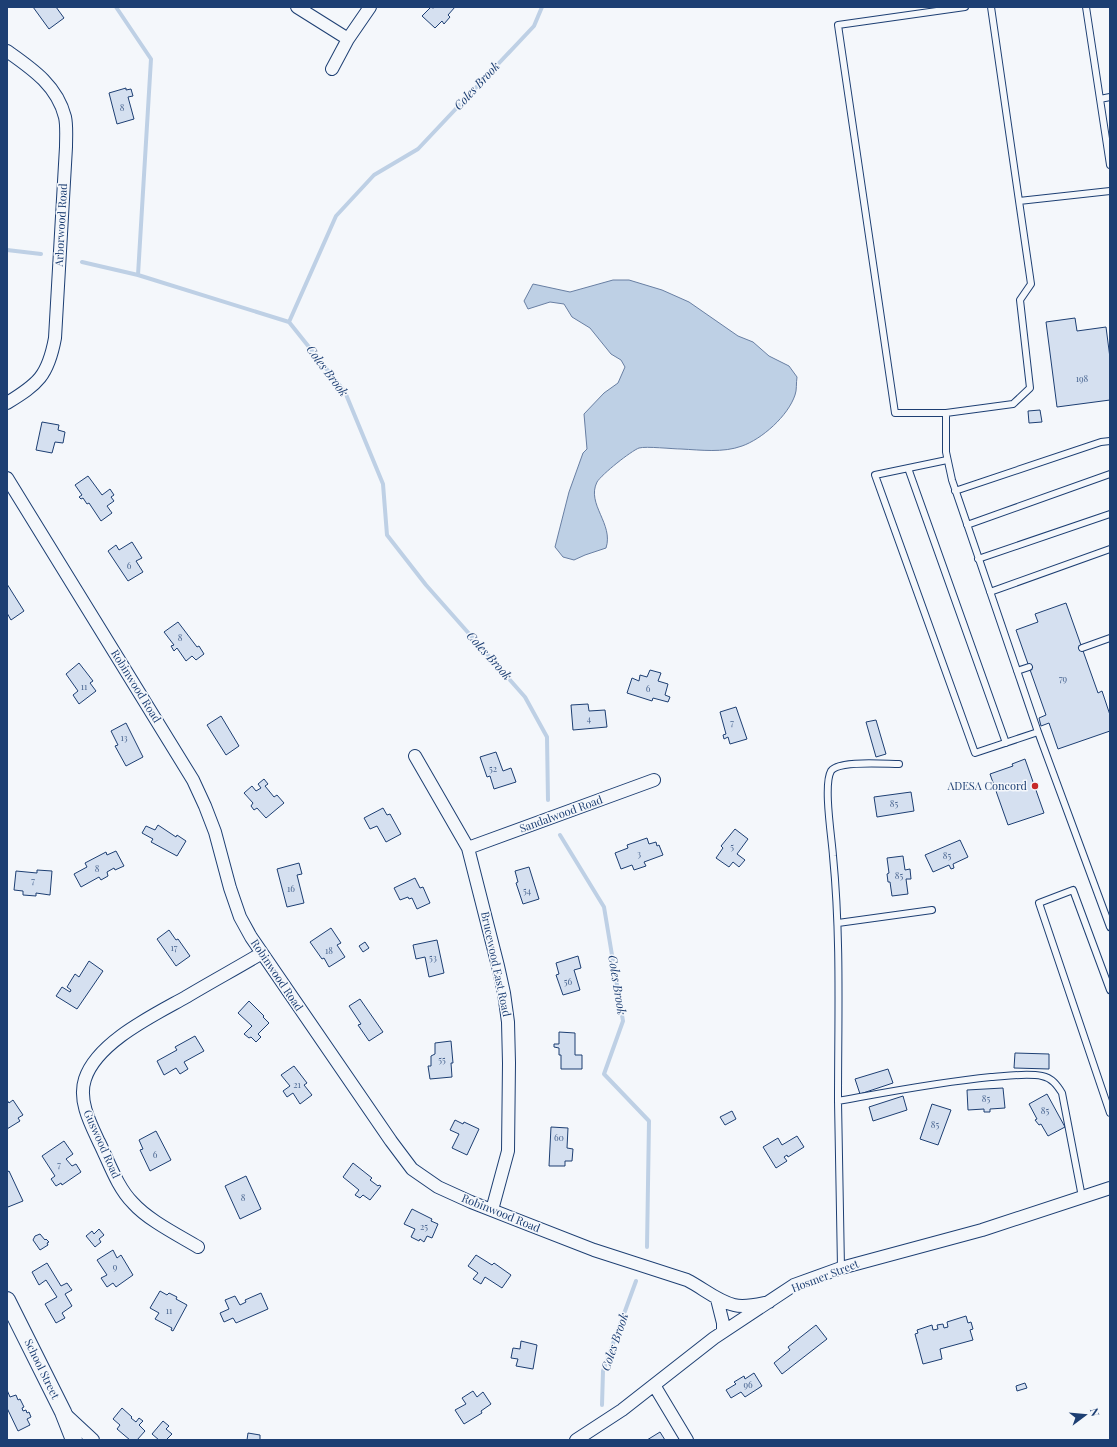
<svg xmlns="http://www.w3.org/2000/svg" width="1117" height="1447" font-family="'Playfair Display',serif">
	<rect width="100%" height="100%" fill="#f4f7fb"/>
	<!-- water -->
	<path fill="#bed0e5" stroke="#687fa3" d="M613,280H629L662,290L689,302L738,336L753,342L769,356L789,366L797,377C796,383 797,390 795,395C788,416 762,439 742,446C723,453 701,450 681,449C673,449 646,446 639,448C631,451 602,474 597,482C586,504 614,524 606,548L585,555L574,560L563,557L555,547L569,492L583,453L587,449L584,414L604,393L618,383L625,367L621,360L611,354L590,328L572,317L564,304L550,302L528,309L524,301L533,284L570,292Z"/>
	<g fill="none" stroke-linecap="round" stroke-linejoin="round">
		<!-- stream -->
		<path stroke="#bed0e5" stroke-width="4" d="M116,7L151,59L138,275
			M542,7L534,26L418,149L374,175L336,216L289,322L345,392L383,484L387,535L426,585L525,697L547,737L548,800
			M7,250L41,254
			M82,262L138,275L289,322
			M560,835L604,907L623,1021L604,1074L649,1121L647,1247
			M602,1405L603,1371L636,1281"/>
	</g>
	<!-- building -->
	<path fill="#d5e0f0" stroke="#1d3f73" d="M33,7H56L64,18L49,29Z
		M431,7L433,8L435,7H455L448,15L450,17L444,24L442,21L435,28L422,16Z
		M126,88V90L131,89L133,96L128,97L134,119L117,124L109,93Z
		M1075,318L1077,331L1106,327L1110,358V400L1057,407L1046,322Z
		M1040,410L1042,422L1029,423L1028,411Z
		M42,422L59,425L58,430L65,432L63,443L55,442L52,453L36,450Z
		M88,476L102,495L110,489L114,495L111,497L114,501L107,506L112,513L101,521L89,503L87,504L83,498L81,499L79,497L82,495L75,485Z
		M132,542L142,558L136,561L143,572L128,581L108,551L116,545L119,550Z
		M7,584L24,611L11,620L7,613Z
		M1066,603L1098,693L1102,691L1110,715V731L1058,749L1049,723L1041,726L1039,718L1046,715L1016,630L1038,622L1035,614Z
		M178,622L197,647L199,646L204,654L196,660L192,656L186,661L177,648L174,651L171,646L174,645L164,632Z
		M79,663L93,681L90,683L96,691L79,704L73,695L78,691L66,674Z
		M650,670L661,673L658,681L668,684L665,695L670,697L668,702L653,698L652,701L627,693L632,678L639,681L640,675L647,677Z
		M588,704L589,711L605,710L607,727L573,730L571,705Z
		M736,707L747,739L730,744L728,737L724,739L723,735L726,734L720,712Z
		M221,716L239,746L226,755L207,725Z
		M876,720L886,754L876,757L866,722Z
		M126,723L143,757L126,766L115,746L118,745L111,731Z
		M496,752L503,771L511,768L516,782L494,789L490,776L487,777L480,757Z
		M1025,759L1044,813L1008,825L990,774L1013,766L1012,764Z
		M264,779L268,784L265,786L274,797L277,795L284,803L266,818L257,808L254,810L251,806L253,803L244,793L252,786L256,791L261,788L258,784Z
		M911,792L914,811L877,817L874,797Z
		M383,808L387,815L390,814L401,834L386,842L377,826L370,829L364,818Z
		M158,825L176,837L177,835L186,841L177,856L151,842L153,839L142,833L146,826L155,830Z
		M735,829L748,839L737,854L745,860L739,867L733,862L729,867L716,858L723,848L721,846Z
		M647,838L649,844L656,842L657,846L659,845L663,855L644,862L646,866L634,870L632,865L621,869L615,853L628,848L627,845Z
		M960,840L968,857L953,864L954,868L951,869L949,865L933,872L925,855Z
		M116,851L124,866L115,870L114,868L107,872L108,876L101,880L99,877L81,887L74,874L87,867L85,863L106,852L107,855Z
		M903,856L905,870L910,869L911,879H906L908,894L892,896L890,882H888L887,874L889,873L887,858Z
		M299,863L302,874L297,875L304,903L287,907L277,869Z
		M529,867L539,899L523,904L516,883L518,882L515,871Z
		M37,870L52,871L50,895L36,893V896L23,895V891L14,890L16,871L37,873Z
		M415,878L420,888L423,887L430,903L417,909L412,898L409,899L408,897L400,900L394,888Z
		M331,928L341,943L337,945L345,957L329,967L324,958L322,959L310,942Z
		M169,930L176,940L178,939L190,956L176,966L157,939Z
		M437,940L444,973L429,977L425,957L416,959L413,945Z
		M365,942L369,948L363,952L359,946Z
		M578,956L581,968L574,970L580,990L563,995L556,975L559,974L556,963Z
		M89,961L103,971L77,1009L56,996L62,987L70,992L71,990L67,987L75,974L79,977Z
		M360,999L383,1032L369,1041L358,1025L361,1024L349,1006Z
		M249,1001L264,1016L263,1017L269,1023L258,1034L261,1037L256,1042L251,1037L249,1038L244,1034L252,1026L238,1013Z
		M559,1032L575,1033V1055H582V1069H561V1055H559V1048L554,1047V1044H559Z
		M195,1036L204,1051L184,1062L188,1069L180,1074L176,1068L164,1075L157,1061L177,1050L175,1047Z
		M451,1041L453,1063H451L452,1077L430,1079L428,1066H431V1056L435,1054V1043Z
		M1015,1053L1049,1054V1069L1014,1068Z
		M294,1066L307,1083L304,1085L312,1095L300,1104L293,1093L287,1097L283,1091L290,1086L281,1075Z
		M888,1069L893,1083L860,1094L855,1079Z
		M1003,1088L1005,1108L990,1109V1112H984V1109L968,1110L967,1090Z
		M1047,1094L1065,1127L1048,1136L1041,1124L1039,1125L1035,1120L1037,1119L1029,1104Z
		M903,1096L907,1110L873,1121L869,1107Z
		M7,1100L9,1103L13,1100L23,1115L18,1118L20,1121L7,1129Z
		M932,1104L951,1110L938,1145L920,1139Z
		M732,1111L736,1119L725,1125L720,1117Z
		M455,1120L463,1124L464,1122L479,1129L467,1155L452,1148L459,1134L450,1130Z
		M551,1127L568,1128L567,1148L573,1149L572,1161H565V1166H549Z
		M156,1131L171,1160L150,1171L140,1150L143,1149L139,1140Z
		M797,1136L804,1147L788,1157L787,1155L784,1157L787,1161L776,1168L763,1147L778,1138L782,1145Z
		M64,1141L73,1154L66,1159L72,1166L76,1164L81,1172L62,1185L61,1183L56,1186L51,1179L55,1176L42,1156Z
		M353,1163L372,1178L370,1180L378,1186L379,1185L381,1186L370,1200L363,1195L360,1198L355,1195L359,1190L343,1177Z
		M9,1171L23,1201L8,1207L7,1205V1172Z
		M246,1176L261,1209L240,1219L225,1186Z
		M412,1209L432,1219L431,1221L438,1224L432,1238L427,1236L424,1242L420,1239L419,1241L411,1237L415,1229L404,1224Z
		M99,1229L104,1235L99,1239L101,1242L95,1247L86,1236L92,1231L94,1234Z
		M40,1234L45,1240L46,1239L49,1242L47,1243L48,1245L40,1250L33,1240L35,1236Z
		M113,1250L117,1258L121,1255L133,1275L116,1287L113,1283L107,1287L101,1278L107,1275L97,1260Z
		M476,1255L492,1265L494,1263L511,1275L502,1288L485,1277L481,1284L473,1279L478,1273L468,1266Z
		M47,1263L61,1286L67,1283L72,1290L65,1294L72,1306L62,1313L65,1318L56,1323L45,1304L57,1297L46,1280L39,1285L32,1272Z
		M160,1291L167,1295L169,1293L177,1297L176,1299L187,1305L173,1331L171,1330L172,1328L155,1319L159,1313L150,1308Z
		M261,1293L268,1309L236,1323L233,1318L224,1322L220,1313L229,1309L225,1300L235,1296L240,1305L246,1302L245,1300Z
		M966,1316L968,1323L971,1322L973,1329L970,1330L973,1340L940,1349L942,1359L923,1364L915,1334L918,1333L917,1330L932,1325L933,1330L938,1329L937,1325L943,1324L944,1328L948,1327L947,1322Z
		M816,1325L827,1339L782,1374L774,1363L790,1350L788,1347Z
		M521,1341L537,1345L533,1369L516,1366L518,1359L511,1358L513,1348L520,1349Z
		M754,1373L762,1386L745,1397L741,1392L731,1398L726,1390L736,1384L734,1382L744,1376L745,1379Z
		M1025,1383L1027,1388L1017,1391L1016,1386Z
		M7,1390L10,1397L16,1395L18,1400L20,1399L24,1407L22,1408L23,1411L26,1410L27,1413L29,1412L31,1417L27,1419L30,1425L18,1431L7,1408Z
		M473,1391L477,1397L483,1392L491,1404L481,1411L482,1413L464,1424L455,1410L466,1404L462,1398Z
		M122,1408L132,1417L131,1418L136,1422L139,1418L143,1421L139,1425L145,1431L137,1440H130L117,1429L120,1425L113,1419Z
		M163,1421L169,1426L166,1429L172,1434L166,1440H159L152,1434Z
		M660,1432L665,1440H647Z
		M248,1433L260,1435V1440H247Z"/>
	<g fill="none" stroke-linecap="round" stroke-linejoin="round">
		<!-- lane casing -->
		<g stroke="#1d3f73" stroke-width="8">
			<path id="lane" d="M965,7L838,25L895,413H946V452L952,480L1038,732L1110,927
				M1086,7L1110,165
				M1100,99L1110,97
				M1019,201L1110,191
				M946,413L1013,404L1030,388L1020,300L1031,284L991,7
				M947,460L875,475L975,753L1038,732
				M908,468L1006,743
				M955,491L1101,442L1110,441
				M967,525L1110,474
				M978,559L1110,514
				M990,592L1110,549
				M1082,648L1110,638
				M1017,671L1029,667
				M899,764C885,764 838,760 831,771C823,785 832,839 833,856C841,938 838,1019 838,1101C888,1092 939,1082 991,1077C1006,1076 1027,1073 1042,1076C1052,1078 1057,1085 1062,1093L1082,1197
				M838,923L932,910
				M1110,990L1073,890L1039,903L1110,1113
				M838,1101L841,1268"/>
		</g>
		<!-- street casing -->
		<g stroke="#1d3f73" stroke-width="14">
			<path id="street" d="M297,7L348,39
				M7,51C31,68 57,85 65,117C67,126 66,137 66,147L55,338C48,376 38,384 7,403
				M332,69L348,39L370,7
				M7,478L193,780L205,806L215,832L230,888L240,917L251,937L391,1141L412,1169L438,1187L471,1202L594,1250L687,1280C703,1288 717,1301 734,1305C745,1308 759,1304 769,1302
				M415,756L468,848L498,966L504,993L508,1022L509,1063L508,1151L492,1210
				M468,848L654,780
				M198,1247C178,1235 148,1220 133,1203C117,1187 109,1162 99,1142C90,1123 78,1100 85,1079C97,1042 154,1015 186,997C211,982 237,968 262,953
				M717,1299L723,1323V1332
				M654,1385L687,1440
				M65,1414L93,1440
				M576,1440L622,1410L714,1338L794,1285L841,1268L982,1230L1110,1188"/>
		</g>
		<!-- secondary casing -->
		<g stroke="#1d3f73" stroke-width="18">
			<path id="secondary" d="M7,1300L63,1412L74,1440"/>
		</g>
		<!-- lane -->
		<use href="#lane" stroke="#f4f7fb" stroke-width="6"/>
		<!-- street -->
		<use href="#street" stroke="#f4f7fb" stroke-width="12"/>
		<!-- secondary -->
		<use href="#secondary" stroke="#f4f7fb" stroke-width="16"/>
	</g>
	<!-- markers -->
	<circle fill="#c62828" stroke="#f4f7fb" stroke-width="1.5" cx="1035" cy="786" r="4"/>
	<g text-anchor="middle" stroke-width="3" stroke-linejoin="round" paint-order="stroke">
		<!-- number labels -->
		<g font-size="9" fill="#4b6792">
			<text x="122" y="111">8</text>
			<text x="1082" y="382">198</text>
			<text x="129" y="569">6</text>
			<text x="180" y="641">8</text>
			<text x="1063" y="682">79</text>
			<text x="84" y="690">11</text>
			<text x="648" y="692">6</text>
			<text x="589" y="722">4</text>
			<text x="732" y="726">7</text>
			<text x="124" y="741">13</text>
			<text x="493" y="772">52</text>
			<text x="894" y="807">85</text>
			<text x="732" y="850">5</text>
			<text x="639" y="857">3</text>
			<text x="947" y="859">85</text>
			<text x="97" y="872">8</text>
			<text x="899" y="879">85</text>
			<text x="33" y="884">7</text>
			<text x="291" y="892">16</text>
			<text x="527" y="894">54</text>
			<text x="174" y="951">17</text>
			<text x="329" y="954">18</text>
			<text x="433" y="961">53</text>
			<text x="568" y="985">56</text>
			<text x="442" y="1063">55</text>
			<text x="297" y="1088">21</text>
			<text x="986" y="1102">85</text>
			<text x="1045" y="1114">85</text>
			<text x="935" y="1128">85</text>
			<text x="559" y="1141">60</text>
			<text x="155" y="1158">6</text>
			<text x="59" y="1168">7</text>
			<text x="243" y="1201">8</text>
			<text x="424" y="1230">25</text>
			<text x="115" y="1270">9</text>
			<text x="169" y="1314">11</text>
			<text x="748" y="1388">96</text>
		</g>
		<!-- street labels -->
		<g font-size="11" fill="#1d3f73" stroke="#f4f7fb">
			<text transform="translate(61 225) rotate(-87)" y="4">Arborwood Road</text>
			<text transform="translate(136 686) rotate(58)" y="4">Robinwood Road</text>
			<text transform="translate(561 814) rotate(-20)" y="4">Sandalwood Road</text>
			<text transform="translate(496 964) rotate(78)" y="4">Brucewood East Road</text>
			<text transform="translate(277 975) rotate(56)" y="4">Robinwood Road</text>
			<text transform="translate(102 1144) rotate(66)" y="4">Guswood Road</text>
			<text transform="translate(501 1213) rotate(22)" y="4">Robinwood Road</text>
			<text transform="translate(825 1276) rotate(-21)" y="4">Hosmer Street</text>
			<text transform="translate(42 1369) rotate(64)" y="4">School Street</text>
		</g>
		<!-- poi labels -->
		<g font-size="11" fill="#1d3f73" stroke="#f4f7fb" text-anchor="end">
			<text x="1027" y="790">ADESA Concord</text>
		</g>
		<!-- water labels -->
		<g font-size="12" font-style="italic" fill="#1d3f73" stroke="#f4f7fb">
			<text transform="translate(477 86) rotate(-47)" y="4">Coles Brook</text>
			<text transform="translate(327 371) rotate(53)" y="4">Coles Brook</text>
			<text transform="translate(489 656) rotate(48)" y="4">Coles Brook</text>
			<text transform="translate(617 985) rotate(81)" y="4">Coles Brook</text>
			<text transform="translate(615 1342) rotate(-71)" y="4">Coles Brook</text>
		</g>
	</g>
	<!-- border -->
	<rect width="1117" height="1447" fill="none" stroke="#1d3f73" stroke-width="16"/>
	<!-- north arrow -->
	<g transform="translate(1085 1415) rotate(74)" stroke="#f4f7fb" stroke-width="3" paint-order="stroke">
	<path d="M0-3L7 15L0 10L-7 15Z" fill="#1d3f73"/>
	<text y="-6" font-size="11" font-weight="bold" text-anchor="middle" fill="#1d3f73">N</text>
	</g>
</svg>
